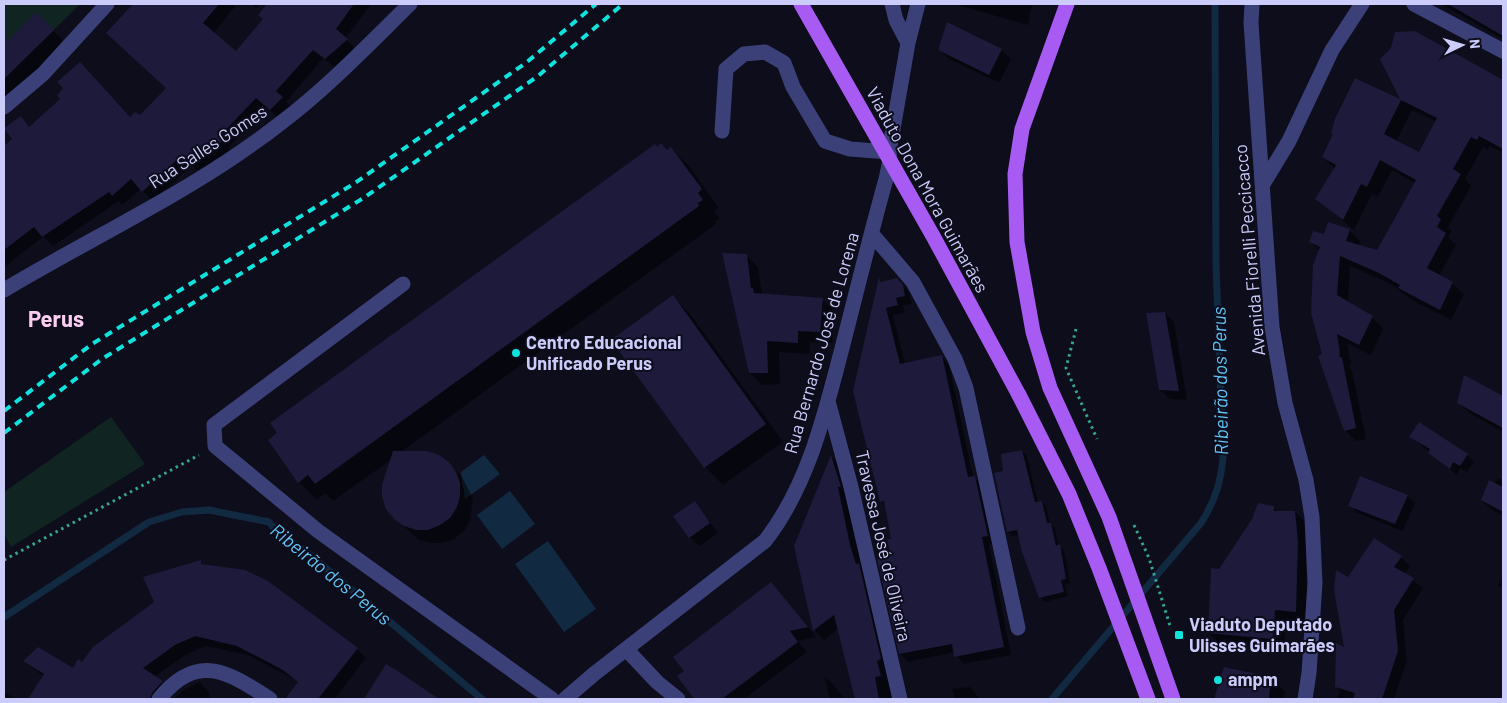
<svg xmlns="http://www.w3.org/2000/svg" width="1507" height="703" font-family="Barlow,sans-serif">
	<rect width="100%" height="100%" fill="#0d0d1c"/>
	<!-- green -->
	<path fill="#102522" d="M4,4H80L4,79Z
		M111,417L145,464L11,547L4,534V492Z"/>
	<!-- water -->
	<path fill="#112a41" d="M484,455L500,474L465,499L461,472Z
		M510,491L535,524L502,549L477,515Z
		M548,541L596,609L564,632L515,564Z"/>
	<!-- shadow -->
	<path fill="#0007" fill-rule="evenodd" d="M134,4H237L213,34L108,33Z
		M251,4H259L256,8Z
		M268,4H273L284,13L290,4H371L345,39L356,49L336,68L323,58L286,102L292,108L280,119L266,107L228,148L232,151L199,172L192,165L153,201L141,189L122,205L119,201L53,246L43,237L4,267V150L14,140L21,117L31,128L140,116L236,53L264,19L260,15Z
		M954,4H1032L1028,25Z
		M1441,4H1503V39Z
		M36,13L67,45L4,104V46Z
		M948,24L1002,50L1011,59L999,83L949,59L939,50Z
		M1415,32L1503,82V153L1490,146L1488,150L1483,147L1465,179L1471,186L1448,227L1452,231L1448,237L1456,245L1439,276L1452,283L1464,294L1451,320L1410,299L1391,284L1350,266L1348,303L1372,317L1383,329L1371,355L1347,343L1351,364L1349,367L1352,371L1366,439L1356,441L1345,430L1323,355L1320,251L1310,242L1349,230L1360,241L1359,246L1378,252L1415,183L1392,170L1378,197L1372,194L1354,230L1316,198L1335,169L1323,157L1335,135L1355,79L1403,102L1381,59ZM1412,110L1437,122L1419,154L1396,142Z
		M657,148L668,151L671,149L689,166L719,208L714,211L720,218L715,222L716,224L401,452L448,463L462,477L473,498L470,521L464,531L454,539L443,543H431L419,540L395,518L392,459L333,501L325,493L317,500L299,482Z
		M746,255L758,267L762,295L822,299L834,311L832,343L810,342L809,354L779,352L780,384L762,385L750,373Z
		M897,279L910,294L912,304L903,305L905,313L893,315L905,364L941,356L949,364L973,477L983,485L995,543L989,544L1011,655L963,664L955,652L908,662L900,654L879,560L892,557V540L886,507L881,501L854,391L880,280L882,282Z
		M673,297L690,314L783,442L723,485L705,467L613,340Z
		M1165,313L1174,322L1187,400L1170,399L1160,390Z
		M1465,377L1503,398V432L1468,412L1458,402Z
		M1411,437L1467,455L1474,462L1467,472L1460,468L1457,475Z
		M1022,451L1027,456L1038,503L1042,502L1046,506L1050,524L1055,528L1059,546L1064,550L1070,583L1065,585L1068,596L1045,602L1040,597L1019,535L1012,536L1008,532L1005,473Z
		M832,457L841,466L893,699H856L838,629L824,640L815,630L795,546Z
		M1498,478L1503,480V516L1492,510L1482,500Z
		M1407,496L1415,503L1403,531L1357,513L1350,505Z
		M695,503L718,533L699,546L690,537Z
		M1273,507L1279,513L1295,512L1306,523L1307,622L1286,621L1284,650L1220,644L1209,633L1219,570L1253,519Z
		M1401,557L1410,566L1404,574L1423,588L1403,620L1407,661L1394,699H1337L1340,690L1336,686L1346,649L1348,579Z
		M200,561L205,566L357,649L366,658L335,699H298L292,693L299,683L294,679L248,655L205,646L185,655L154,677L172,692L165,699H29L44,677L24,661L73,670L155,602Z
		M1503,574V589L1498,585Z
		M771,584L816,637L798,641L807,652L744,699H696L679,676Z
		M387,665L436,699H365Z
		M824,676L832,683L845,699H830Z
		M1271,678L1285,692L1284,699H1216Z
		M200,682L209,692V699H174L185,689Z
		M970,687L980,699H955L952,689Z
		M4,692L16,699H4Z"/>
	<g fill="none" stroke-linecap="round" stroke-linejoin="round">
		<!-- stream -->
		<path stroke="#112a41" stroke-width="7" d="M4,617L149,522L182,512L209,510L269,522L278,533L309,554L482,699
			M1052,699L1201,523C1215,501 1221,482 1223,457L1216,265L1215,4"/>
	</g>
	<!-- building -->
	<path fill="#1d1a3c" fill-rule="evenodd" d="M133,4H219L203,23L236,51L263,19L258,15L267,4H354L336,29L348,39L325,59L313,50L276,91L283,97L270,110L256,98L219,137L223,141L188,163L181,156L142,192L131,179L112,196L109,192L42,237L34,227L4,250V146L12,139L4,128L21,116L29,127L60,99L57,95L63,88L57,82L80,62L130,117L135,112L140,115L166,88L106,33Z
		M1448,4H1503V36Z
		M36,12L54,30L4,79V44Z
		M947,22L1002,49L989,75L938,50Z
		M1415,31L1503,80V149L1479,136L1477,140L1471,137L1453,169L1461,174L1437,216L1441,219L1437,227L1446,233L1427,268L1453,282L1440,310L1398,288L1400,285L1379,273L1340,256L1337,295L1373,316L1359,345L1337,334L1340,353L1339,356L1342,358L1356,428L1344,431L1318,356L1322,354L1311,313L1313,265L1320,247L1309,242L1313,231L1324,234L1328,222L1350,229L1346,241L1377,250L1416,180L1380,160L1367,187L1361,184L1343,220L1315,199L1336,165L1322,157L1333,134L1331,133L1335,119L1355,78L1400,99L1380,59L1391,48L1395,32ZM1401,100L1437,118L1419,152L1384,134Z
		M661,143L667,150L671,147L702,189L698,193L703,200L698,203L699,206L315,484L308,475L298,483L268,440L277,433L270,423L655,144L657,147Z
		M722,253L747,254L751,288H753L754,293L823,298L820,332L798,331V343L767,341L768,373H749Z
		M879,277L880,282L897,278L903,285L905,296L896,298L898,305L886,308L900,364L942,355L968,477L975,476L988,536L982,537L1004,647L954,657L952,644L899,654L877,559L891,556L887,539H891L884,501L880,502L853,391Z
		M673,295L766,424L704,468L611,340Z
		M1165,312L1179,391L1159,390L1146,313Z
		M1464,375L1503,396V428L1457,403Z
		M1419,422L1468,454L1460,466L1453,462L1450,469L1428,453L1430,449L1409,437Z
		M1022,450L1035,502L1042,501L1047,523H1051L1056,546L1060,544L1066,579L1061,580L1064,592L1039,598L1022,552L1017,530L1007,532L994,473L1003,471L1001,454Z
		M393,451H427L439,455L449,462L456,472L460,483V496L457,507L450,518L440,525L428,530H416L404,526L394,519L386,509L382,497V485Z
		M831,455L841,487H838L850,545L856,564L859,563L881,659L877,661L881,676L875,677L879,699H855L834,615L813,631L794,546Z
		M1360,476L1408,495L1395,524L1348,506Z
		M1489,480L1503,487V512L1481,500Z
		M695,501L710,523L689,538L673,516Z
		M1258,503L1274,506V511H1295L1298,541L1296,612L1275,610L1273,639L1208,633L1211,568L1219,569L1252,519Z
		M1374,538L1402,556L1394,567L1414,578L1394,610L1398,651L1382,699H1353L1355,693L1335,687L1336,643L1344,647L1334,590L1336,570L1348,577Z
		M201,560V564L245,570L268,581L358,648L318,699H285L298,682L283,670L237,646L195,636L175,645L143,668L163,681L152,693L150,699H28L44,674L23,661L38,647L73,668L78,659L82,662L93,647L154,602L143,577Z
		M771,582L808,627L790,631L798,642L722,699H694L677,676L684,671L673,657Z
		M386,664L396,670L439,699H364Z
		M1224,667L1271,677L1269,699H1214Z"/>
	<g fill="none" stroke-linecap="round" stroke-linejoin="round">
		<!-- path -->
		<path stroke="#35a591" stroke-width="3" stroke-dasharray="2.5 4" stroke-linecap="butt" d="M1076,329L1066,368L1097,439
			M1134,525L1149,558L1171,629
			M4,560L199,455"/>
		<!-- minor -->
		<path stroke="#3b4078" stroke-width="15" d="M892,4L896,20L908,43
			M1252,4L1251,23L1272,327L1285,403L1306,480L1312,517L1315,583L1309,673L1305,699
			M1414,4L1503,51
			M4,107L43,74L107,4
			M722,131L726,69L744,54L765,52L784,63L793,87L825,141L850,149L889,152
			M1263,184L1289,141L1332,50L1362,4
			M872,234L913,282L955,359L966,388L1018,628
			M403,284L214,425L215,446L318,531L552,699
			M4,290C96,235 197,189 282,122C328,87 369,44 410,4
			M828,401L851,487L900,699
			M626,649L657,682L678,699
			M159,699C197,652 227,671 270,699
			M565,699L594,674L765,541C807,487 824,418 841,352C856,294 870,236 886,179L890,160L889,152L908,43L918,4"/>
		<!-- major -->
		<path stroke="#a75bf3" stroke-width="15" d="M1067,4L1022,129L1015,174L1017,242L1033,332L1050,388L1109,517L1173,699
			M1019,395L1069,494L1099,568L1148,699"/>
		<!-- rail -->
		<path stroke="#10e2dd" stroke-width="4" stroke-dasharray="8 6" stroke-linecap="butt" d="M4,411L92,344L355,183L527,62L596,4
			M4,433L102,359L365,197L538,76L623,4"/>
		<!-- major-bridge -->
		<path stroke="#a75bf3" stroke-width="15" d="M801,4L933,236L1019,395"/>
	</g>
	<!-- markers -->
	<g fill="#10e2dd" stroke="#0d0d1c" stroke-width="2">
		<circle cx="516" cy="353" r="5"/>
		<rect x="1174" y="630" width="10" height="10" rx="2.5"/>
		<circle cx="1218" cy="680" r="5"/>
	</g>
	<g text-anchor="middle" stroke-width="4" stroke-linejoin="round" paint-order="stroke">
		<!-- street labels -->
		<g font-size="18" fill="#ccccfb" stroke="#0d0d1c">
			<text transform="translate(208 147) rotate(-33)" y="6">Rua Salles Gomes</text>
			<text transform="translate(927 190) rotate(61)" y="6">Viaduto Dona Mora Guimarães</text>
			<text transform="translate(1250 250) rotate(-95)" y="6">Avenida Fiorelli Peccicacco</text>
			<text transform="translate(822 343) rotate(-74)" y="6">Rua Bernardo José de Lorena</text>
			<text transform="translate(883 546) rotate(77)" y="6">Travessa José de Oliveira</text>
		</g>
		<!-- poi labels -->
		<g font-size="18" font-weight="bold" fill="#ccccfb" stroke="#0d0d1c" text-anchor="start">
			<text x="526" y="349">Centro Educacional<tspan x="526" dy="21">Unificado Perus</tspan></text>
			<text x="1189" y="631">Viaduto Deputado<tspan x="1189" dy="21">Ulisses Guimarães</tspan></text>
			<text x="1228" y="686">ampm</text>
		</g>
		<!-- water labels -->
		<g font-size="19" font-style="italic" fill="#61c2f4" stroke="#0d0d1c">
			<text transform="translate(1220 381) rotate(-91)" y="7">Ribeirão dos Perus</text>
			<text transform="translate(331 574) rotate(39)" y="7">Ribeirão dos Perus</text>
		</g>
		<!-- district labels -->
		<g font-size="22" font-weight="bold" fill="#fbcdf0" stroke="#0d0d1c">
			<text x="56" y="327">Perus</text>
		</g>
	</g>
	<!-- border -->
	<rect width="1507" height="703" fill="none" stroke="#ccccfb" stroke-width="10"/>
	<!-- north arrow -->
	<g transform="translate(1462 45) rotate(85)" stroke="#0d0d1c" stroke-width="4" paint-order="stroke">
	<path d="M0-4L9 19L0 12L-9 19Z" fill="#ccccfb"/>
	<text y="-8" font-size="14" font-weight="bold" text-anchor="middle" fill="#ccccfb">N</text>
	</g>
</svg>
